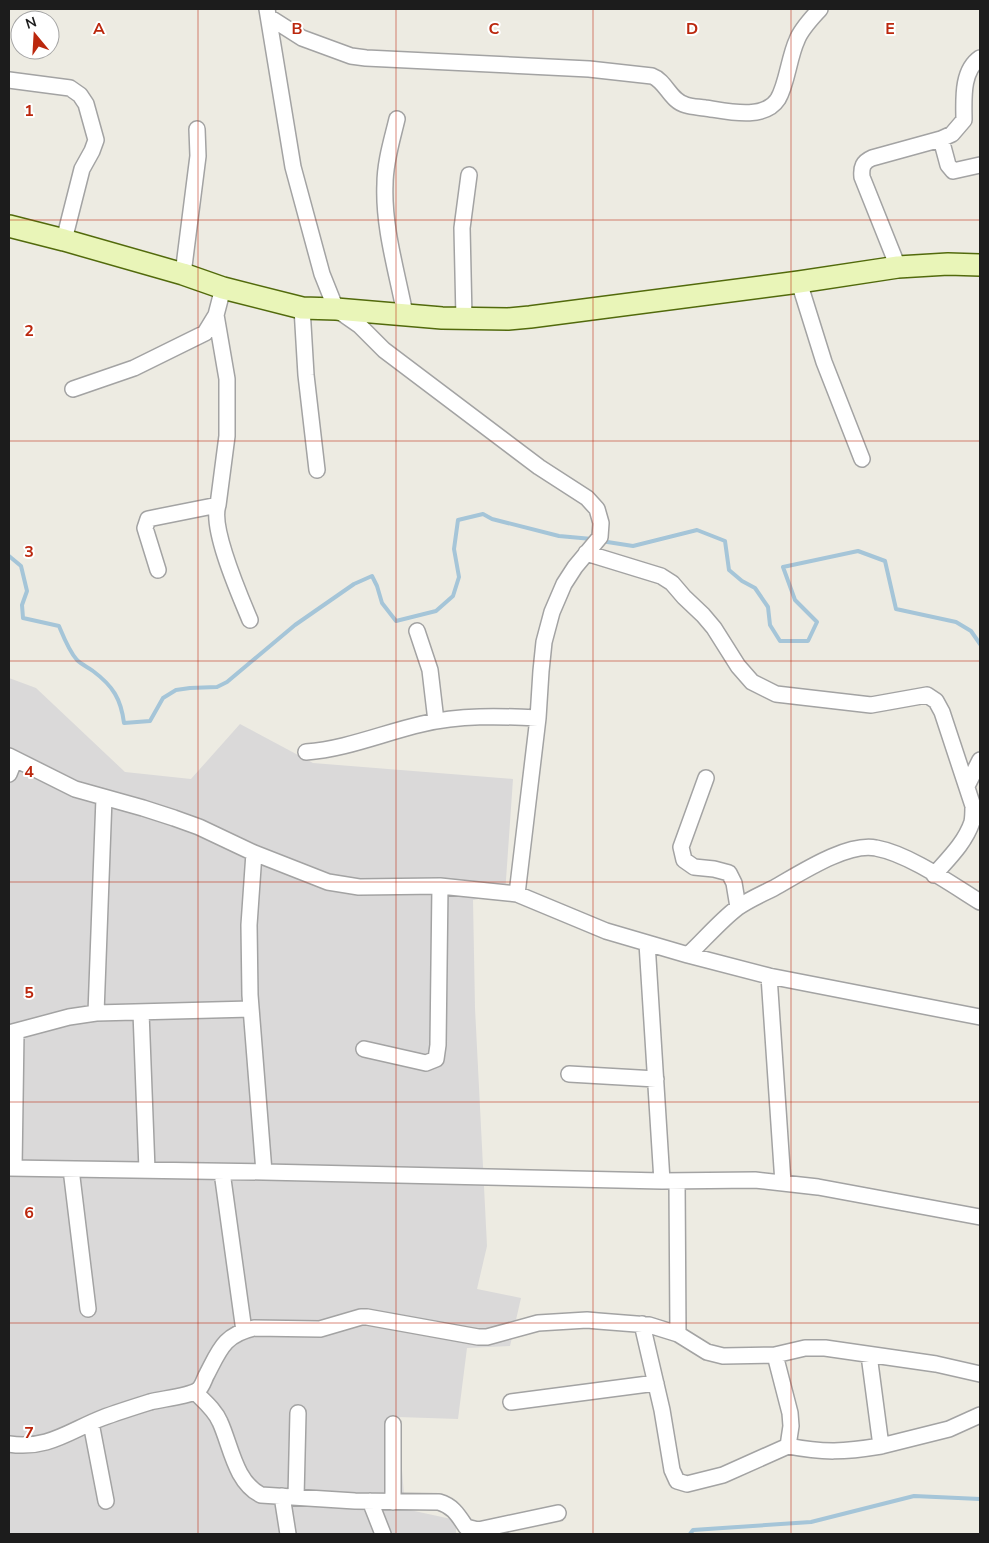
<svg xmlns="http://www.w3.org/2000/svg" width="989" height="1543" font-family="'Nunito Sans',sans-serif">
	<rect width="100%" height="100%" fill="#edebe2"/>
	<!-- residential -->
	<path fill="#dad9d9" d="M9,678L36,688L125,772L191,779L240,724L313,763L513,779L505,894L473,900L475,1008L487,1246L477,1289L521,1298L510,1346L467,1348L458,1419L398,1417L405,1509L456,1520V1534H9Z"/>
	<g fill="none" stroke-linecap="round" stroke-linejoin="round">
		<!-- stream -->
		<path stroke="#a5c5d8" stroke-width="4" d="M601,541L633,546L697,530L725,541L729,570L742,581L755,588L768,607L770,625L780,641H808L817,622L795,600L783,567L858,551L885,561L896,609L956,622L971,631L980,644
			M9,556L21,566L27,591L22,605L23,618L59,626C64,638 69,651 77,660C82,665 88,667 93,671C113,686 121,699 124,723L150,721L163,698L176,690L190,688L217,687L227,682L295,625L354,584L372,576L377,586L382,603L396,621L436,611L453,596L459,577L454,549L458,520L483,514L492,519L559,536L592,539
			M690,1534L693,1530L811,1522L914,1496L980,1499"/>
		<!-- street casing -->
		<g stroke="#a3a3a3" stroke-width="18">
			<path id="street" d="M267,9L293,167L322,274L336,309L359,325L384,350L539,467L587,498L597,509L601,523L600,537L575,567L564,584L552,612L544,642L541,671L538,718L517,894
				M269,17L302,38L351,56L366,58L589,69L652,76C666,81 670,101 686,105C692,107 699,107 705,108C726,111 764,121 778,99C787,84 789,57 797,40C801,29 812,18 820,9
				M9,80L70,88L80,95L86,104L96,140L92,151L82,169L64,240
				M397,119C392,140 385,162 385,184C383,227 397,272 405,314
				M941,139L948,165L953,171L980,165
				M898,267L862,177C861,167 863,162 872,158L941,139L952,134L964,120C964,101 961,71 980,58
				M183,274L198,156L197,129
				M799,282L824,362L862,459
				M302,308L306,375L317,470
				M216,315L227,379V436L218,505C210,528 240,596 250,620
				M464,318L462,228L469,175
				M73,389L134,368L205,333L216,315L223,288
				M586,553L661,576L672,583L684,597L703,615L714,628L738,666L752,682L776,694L871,705L927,695L936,701L942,712L973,806C973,812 973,817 972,822C965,843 948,859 934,875
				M158,570L145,528L148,519L218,505
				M417,631L430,670L436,721
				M306,752C346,749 383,733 422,724C460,715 499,716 538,718
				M9,756L75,789L143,808L174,818L199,827L254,853L328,882L359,887L440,886L517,894L606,931L688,955L769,976L980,1017
				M9,774L15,759
				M706,778L681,847L684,860L694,867L714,869L729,873L734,883L738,907
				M967,786L980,760
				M254,853L249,925L250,995L264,1172
				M647,943L662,1181
				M688,955C704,940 720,921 737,908C748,900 762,894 774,888C799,874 847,842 876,848C909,854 951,884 980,902
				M769,976L783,1183
				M141,1012L147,1170
				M96,1013L104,798
				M9,1033L69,1017L96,1013L251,1009
				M364,1049L426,1063L436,1059L438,1045L440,886
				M569,1074L656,1079
				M9,1168L264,1172L662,1181L755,1180L818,1187L980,1217
				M14,1168L16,1032
				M71,1169L88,1309
				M222,1172L244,1331
				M677,1181L678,1334
				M642,1324L662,1410L672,1470L677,1481L687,1484L723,1475L788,1446L791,1426L790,1413L775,1355
				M869,1355L881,1446L949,1429L980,1415
				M195,1392C204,1401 215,1410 220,1422C231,1446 235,1482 261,1495L355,1501L439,1502C453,1506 458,1515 466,1527L478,1530L558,1513
				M511,1402L656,1383
				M91,1423L106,1501
				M9,1444C47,1450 69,1431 102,1418C118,1412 134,1407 150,1402C161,1399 190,1396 198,1390C203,1386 204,1379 207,1374C220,1349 224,1335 254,1328L320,1329L361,1317H367L478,1337H487L538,1323L587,1320L598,1321L649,1325L678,1334L707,1352L723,1356L775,1355L805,1348H825L936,1364L980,1374
				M788,1446C824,1453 844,1452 881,1446
				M282,1496L288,1534
				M296,1497L298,1413
				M370,1501L383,1534
				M393,1502V1424"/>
		</g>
		<!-- secondary casing -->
		<g stroke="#526a0c" stroke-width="24">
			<path id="secondary" d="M9,226L64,240L183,274L223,288L302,308L336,309L442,318L508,319L530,317L799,282L898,267L948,264L980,265"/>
		</g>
		<!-- street -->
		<use href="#street" stroke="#fff" stroke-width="15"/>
		<!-- secondary -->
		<use href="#secondary" stroke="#e9f5b8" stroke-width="21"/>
	</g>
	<!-- grid -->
	<path fill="none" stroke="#bb270d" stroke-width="1" stroke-opacity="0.55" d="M198,9V1534M396,9V1534M593,9V1534M791,9V1534M9,220H980M9,441H980M9,661H980M9,882H980M9,1102H980M9,1323H980"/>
	<g font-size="16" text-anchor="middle" font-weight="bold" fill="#bb270d" stroke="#fff" stroke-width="4" stroke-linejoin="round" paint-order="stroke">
		<text x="99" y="34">A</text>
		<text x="297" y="34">B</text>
		<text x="494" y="34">C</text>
		<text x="692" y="34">D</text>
		<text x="890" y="34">E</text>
		<text x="29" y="116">1</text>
		<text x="29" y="336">2</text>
		<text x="29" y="557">3</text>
		<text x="29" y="777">4</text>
		<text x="29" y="998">5</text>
		<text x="29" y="1218">6</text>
		<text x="29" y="1438">7</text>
	</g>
	<!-- border -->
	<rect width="989" height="1543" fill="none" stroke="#1c1c1c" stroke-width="20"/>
	<!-- north arrow -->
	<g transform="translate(35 35) rotate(342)"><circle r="24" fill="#ffffff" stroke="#a4a4a4"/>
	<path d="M0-4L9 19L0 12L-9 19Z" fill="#bb270d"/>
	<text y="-8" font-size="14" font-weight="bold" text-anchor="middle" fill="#1c1c1c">N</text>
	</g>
</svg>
